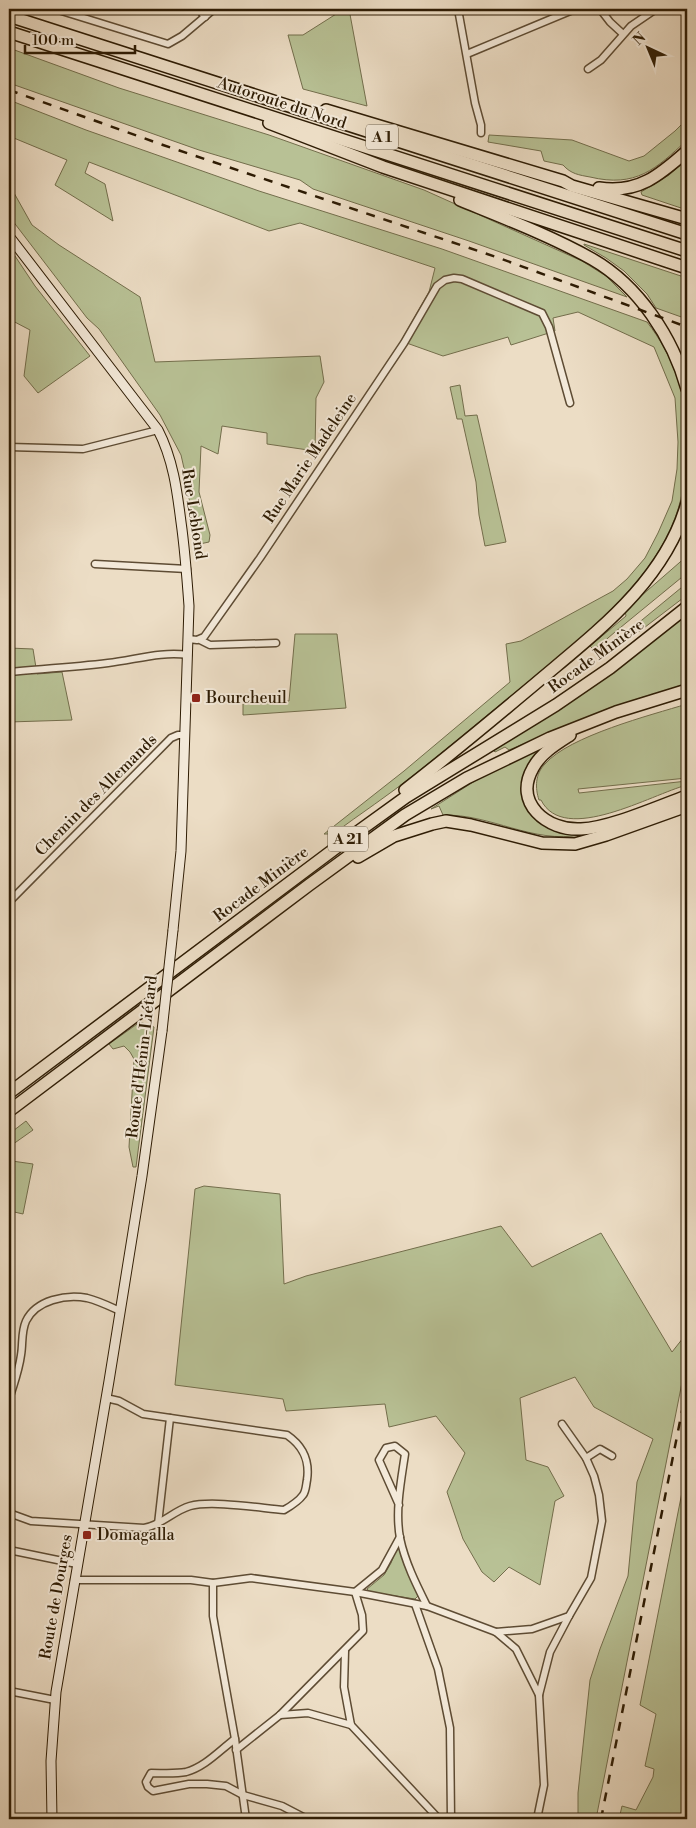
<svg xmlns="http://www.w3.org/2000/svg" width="696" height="1828" font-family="'Libre Bodoni',serif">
  <rect width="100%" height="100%" fill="#ecddc5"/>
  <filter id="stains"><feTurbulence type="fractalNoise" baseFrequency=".004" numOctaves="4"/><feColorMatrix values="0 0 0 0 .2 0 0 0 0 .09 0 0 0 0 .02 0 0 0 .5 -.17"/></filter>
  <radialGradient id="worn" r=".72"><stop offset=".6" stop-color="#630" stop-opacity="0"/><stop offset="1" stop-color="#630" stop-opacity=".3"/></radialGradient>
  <g fill="#b8c195" stroke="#736e4c">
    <path d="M344 9H349L367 106 303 89 288 35H303Z"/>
    <path d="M9 48 119 88 269 135 424 190 582 261 606 276 627 297 469 241 313 189 300 180 199 150 9 83Z"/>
    <path d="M9 100 86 130 259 191 442 249 647 322C673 355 687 396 687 437 687 469 684 500 670 530 640 596 561 654 506 700 476 724 446 750 415 774 389 795 360 814 333 834H324L404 771 510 682 506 644 521 641 613 591 627 579 645 558 658 533 672 501 677 469 678 442 675 398 654 347 578 312 553 318 555 331 511 345 508 337 443 356 401 341 429 292 435 268 300 223 269 231 89 162 85 173 105 184 113 221 55 185 67 160 9 136Z"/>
    <path d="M687 119V140C656 169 636 188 590 177 579 175 571 174 563 165L544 161 541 151 488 142 489 135 572 140 629 161 644 156 675 131Z"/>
    <path d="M687 159V210L642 195 641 192 669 175Z"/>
    <path d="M9 184 32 225 59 245 140 297 155 362 320 356 324 382 316 398 315 451 267 444V433L222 426 218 454 201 446 199 492 210 535 209 542 195 545 186 477 181 455 160 415 99 329 87 318 9 216Z"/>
    <path d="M584 244 687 278V319L656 308 647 294 624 271 606 258 584 245Z"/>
    <path d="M9 247 35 286 90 356 38 393 24 376 30 330 9 319Z"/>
    <path d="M460 385 465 416 477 415 506 542 485 546 479 515 476 482 462 419H457L450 387Z"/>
    <path d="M687 556V573L615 632 594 650 590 646 626 616 625 610Z"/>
    <path d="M687 583V595L636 634 631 629Z"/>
    <path d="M687 613V684L603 711 509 750 505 747 495 752 493 750Z"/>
    <path d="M295 634H337L346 708 243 715V704L289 701Z"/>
    <path d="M9 648 33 649 37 674 62 672 72 720 9 722Z"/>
    <path d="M687 704V778L578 789 579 793 687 781V785C652 794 564 846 541 800H539C535 788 535 774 545 764 569 736 651 715 687 704Z"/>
    <path d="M537 750 538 754 532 762 531 810 581 833V835C533 844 491 814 443 815L439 806 431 809 481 777Z"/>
    <path d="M140 1022 154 1027 136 1167H133L129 1147 134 1059 130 1052 124 1046 113 1049 109 1044Z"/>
    <path d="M26 1121 33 1130 9 1147V1134Z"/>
    <path d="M9 1157 12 1161 33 1164 23 1214 10 1211 9 1214Z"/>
    <path d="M204 1186 280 1194 284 1284 306 1276 501 1226 532 1267 601 1233 672 1352 687 1333V1357L596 1819H578V1793L590 1680 600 1649 628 1576 637 1482 653 1439 594 1407 575 1377 520 1398 526 1460 548 1467 564 1496 555 1501 540 1585 509 1567 494 1582 482 1572 463 1539 447 1492 465 1453 436 1416 389 1427 385 1404 286 1411 283 1399 175 1385 195 1189Z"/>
    <path d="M687 1467V1819H619L622 1806 636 1810 653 1777 654 1769 645 1766 656 1714 640 1705Z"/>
    <path d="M399 1549 401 1551 411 1580 419 1595 415 1599 370 1592 367 1589 384 1575 391 1563 396 1550Z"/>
  </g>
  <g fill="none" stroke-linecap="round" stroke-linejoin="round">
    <g stroke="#5e4c34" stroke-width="9">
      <g id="minor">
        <path d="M55 9 168 44 182 36 214 9"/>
        <path d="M199 9 205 17"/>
        <path d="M458 9 475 103 481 125V133"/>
        <path d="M600 9 610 22 623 34"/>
        <path d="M467 54 575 9"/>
        <path d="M588 69 601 60 631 26 656 9"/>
        <path d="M9 447 83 449 158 430"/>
        <path d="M95 564 187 569"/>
        <path d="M188 639 197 640 204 637 260 558 404 343 437 286 445 280 454 278 462 279 542 313 549 327 570 403"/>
        <path d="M200 640 210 645 276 643"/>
        <path d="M9 672C42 669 75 667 108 663 135 660 161 651 188 655"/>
        <path d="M9 902 171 738 178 735H185"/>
        <path d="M9 1400C13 1386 19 1371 21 1355 23 1344 21 1332 26 1321 36 1300 66 1294 87 1298 99 1301 109 1306 120 1311"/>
        <path d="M586 1458 600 1449 612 1456"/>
        <path d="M399 1505 379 1460 386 1448 395 1446 405 1454C401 1481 395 1511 400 1538 405 1562 416 1584 427 1606"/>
        <path d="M9 1513 31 1521 144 1528C162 1525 173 1511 190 1506 212 1500 260 1508 284 1510 291 1506 298 1502 303 1495 306 1491 306 1485 307 1480 310 1460 303 1446 287 1435L143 1414 119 1401 106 1398"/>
        <path d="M158 1524 170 1418"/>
        <path d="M9 1550 77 1564"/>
        <path d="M74 1580H191L213 1583 251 1578 355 1592 427 1606 496 1632 516 1649 539 1695"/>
        <path d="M213 1583V1616L235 1739 246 1819"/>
        <path d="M415 1604 438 1669 450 1728 451 1819"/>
        <path d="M496 1632 532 1629 569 1616 591 1578 602 1521 599 1495 594 1476 586 1458 562 1424"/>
        <path d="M345 1651 344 1687 351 1725 439 1819"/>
        <path d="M9 1691 55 1700"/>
        <path d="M280 1715 308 1713 351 1725"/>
        <path d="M235 1739C220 1750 205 1767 186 1772 175 1774 163 1773 151 1773L146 1782 148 1787 153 1791 189 1784H207L226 1786 243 1795 282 1806 307 1819"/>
        <path d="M236 1750 280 1715 363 1631 362 1615 355 1592 382 1570 400 1537"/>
        <path d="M537 1819 544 1785 539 1695 550 1652 569 1616"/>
      </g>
    </g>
    <g stroke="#2e1c04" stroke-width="11">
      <g id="secondary">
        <path d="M9 236 158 430C173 459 177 490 181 522 185 550 187 578 189 606L181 851 173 930"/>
        <path d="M52 1819 51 1761 56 1692 109 1381 142 1176 162 1031"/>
      </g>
    </g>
    <g stroke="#2e1c04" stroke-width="14">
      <g id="motorway">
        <path d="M9 16 687 234"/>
        <path d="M9 32 687 251"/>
        <path d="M326 110 563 181 572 186 687 219"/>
        <path d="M269 123 383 167 687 268"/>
        <path d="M599 188C638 194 660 175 687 151"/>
        <path d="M460 200C504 218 551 236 592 259 639 286 673 338 687 389"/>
        <path d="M570 735C556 744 541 753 533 768 513 803 547 831 581 829 610 828 659 806 687 796"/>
        <path d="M405 790C449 756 492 720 535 684 595 633 665 582 687 503"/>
        <path d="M358 857 394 836 432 824 446 821 471 825 542 843 575 844 606 835 687 806"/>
        <path d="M9 1093 345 841 406 797 556 705 610 668 687 607"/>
        <path d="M9 1111 309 885 405 815 467 778 550 738 616 712 687 690"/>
      </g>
    </g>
    <use href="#minor" stroke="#f3e9d9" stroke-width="6"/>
    <use href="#secondary" stroke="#f3e9d9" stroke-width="9"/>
    <use href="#motorway" stroke="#ecddc5" stroke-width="11"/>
    <g stroke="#2e1c04" stroke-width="2.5" stroke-dasharray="9 9" stroke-linecap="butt">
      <path d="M9 90 163 145 499 258 687 327"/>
      <path d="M601 1819 687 1386"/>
    </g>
    <g stroke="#2e1c04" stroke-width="11" stroke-linecap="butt">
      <path id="secondary-bridge" d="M162 1031 173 930"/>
    </g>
    <use href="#secondary-bridge" stroke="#f3e9d9" stroke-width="9"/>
  </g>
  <g fill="#8f2418" stroke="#f3e9d9" stroke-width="2">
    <rect x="191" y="693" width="10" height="10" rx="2.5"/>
    <rect x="82" y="1530" width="10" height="10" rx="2.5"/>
  </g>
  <g text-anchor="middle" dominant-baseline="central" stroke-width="4" stroke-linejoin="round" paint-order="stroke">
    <g fill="#f3e9d9" stroke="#695a44" stroke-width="1">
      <rect x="366" y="124.5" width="32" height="25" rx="4"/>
      <rect x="328" y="826.5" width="40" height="25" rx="4"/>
    </g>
    <g font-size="15" font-weight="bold" fill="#2e1c04">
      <text x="382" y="137">A 1</text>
      <text x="348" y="839">A 21</text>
    </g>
    <g font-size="16" fill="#2e1c04" stroke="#f3e9d9">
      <text transform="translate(282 103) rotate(18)">Autoroute du Nord</text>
      <text transform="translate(310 458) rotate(-56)">Rue Marie Madeleine</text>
      <text transform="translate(194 514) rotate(81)">Rue Leblond</text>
      <text transform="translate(596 656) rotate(-36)">Rocade Minière</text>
      <text transform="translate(96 795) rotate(-45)">Chemin des Allemands</text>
      <text transform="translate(261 884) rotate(-37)">Rocade Minière</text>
      <text transform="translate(142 1057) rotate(-83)">Route d'Hénin-Liétard</text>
      <text transform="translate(56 1597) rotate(-80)">Route de Dourges</text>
    </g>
    <g font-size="16" fill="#2e1c04" stroke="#f3e9d9" text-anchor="start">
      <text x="206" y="698">Bourcheuil</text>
      <text x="97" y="1535">Domagalla</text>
    </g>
  </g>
  <rect width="696" height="1828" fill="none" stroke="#ecddc5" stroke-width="30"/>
  <rect x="10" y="10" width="676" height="1808" fill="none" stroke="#2e1c04" stroke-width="2.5"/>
  <rect x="15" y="15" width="666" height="1798" fill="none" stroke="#2e1c04"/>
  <g transform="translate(648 48) rotate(316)" stroke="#f3e9d9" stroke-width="4" paint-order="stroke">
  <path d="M0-4L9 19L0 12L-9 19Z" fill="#2e1c04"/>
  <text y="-8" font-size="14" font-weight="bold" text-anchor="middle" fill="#2e1c04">N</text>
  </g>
  <path d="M25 45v8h110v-8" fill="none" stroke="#2e1c04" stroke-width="2.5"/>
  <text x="32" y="45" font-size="15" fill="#2e1c04" stroke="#f3e9d9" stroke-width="4" paint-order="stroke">100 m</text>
  <rect width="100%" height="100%" filter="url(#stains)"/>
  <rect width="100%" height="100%" fill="url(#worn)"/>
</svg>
